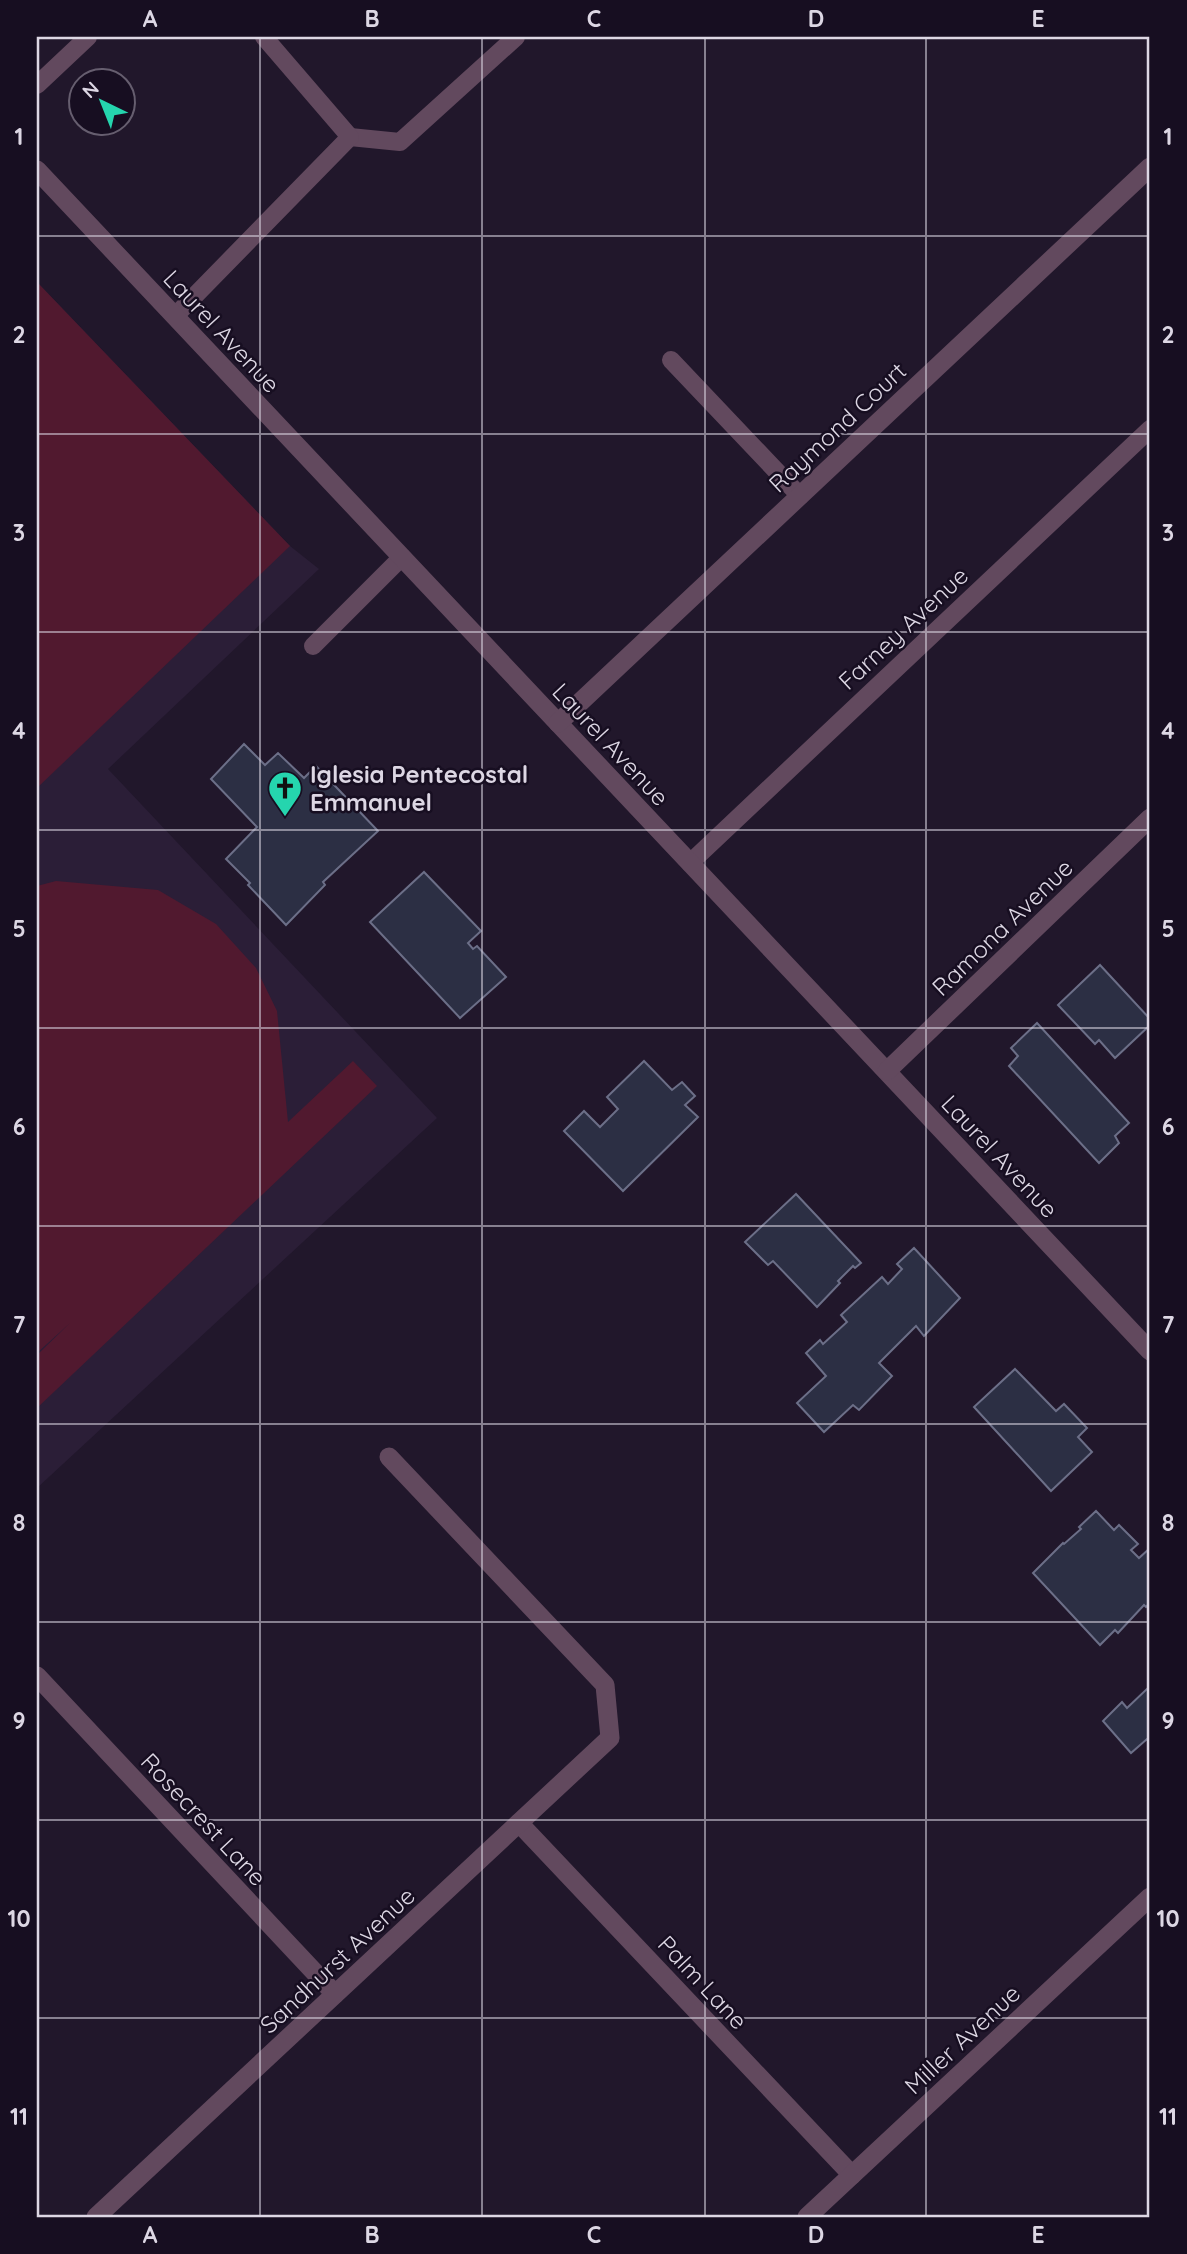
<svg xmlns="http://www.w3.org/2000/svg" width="1187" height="2254" font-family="Quicksand,sans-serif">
  <rect width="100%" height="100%" fill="#21172b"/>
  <path fill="#2b1e37" d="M37 282 290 546 319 569 108 769 437 1118 37 1488Z"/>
  <g fill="#51192f">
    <path d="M37 282 290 546 37 788Z"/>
    <path d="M56 881 158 890 216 924 256 968 277 1011 288 1122 353 1061 377 1086 37 1408V1355L70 1323 37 1353V886Z"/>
  </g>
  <g fill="#2c2f44" stroke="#6c6f88" stroke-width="2">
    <path d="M244 744 265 765 278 753 304 778 316 766 378 831 323 882 325 885 286 925 248 885 250 883 226 859 257 827 211 779Z"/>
    <path d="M424 872 481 931 468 943 473 949 477 946 506 977 460 1018 370 922Z"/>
    <path d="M1100 965 1150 1019V1025L1115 1058 1099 1040 1095 1044 1058 1005Z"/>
    <path d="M1037 1023 1129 1123 1115 1136 1119 1143 1099 1163 1009 1066 1018 1056 1011 1048Z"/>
    <path d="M644 1061 672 1090 682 1082 695 1096 685 1105 698 1117 623 1191 564 1131 584 1111 600 1127 618 1109 607 1097Z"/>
    <path d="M796 1194 861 1263 855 1268 853 1266 838 1281 840 1283 817 1307 773 1261 768 1265 745 1242Z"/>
    <path d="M914 1248 960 1298 924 1336 916 1326 879 1363 892 1376 859 1410 853 1405 824 1432 797 1403 826 1376 806 1353 820 1340 823 1344 847 1322 841 1315 882 1277 888 1284 902 1269 897 1264Z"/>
    <path d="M1015 1369 1056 1411 1064 1404 1087 1428 1078 1437 1092 1452 1051 1491 974 1407Z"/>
    <path d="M1096 1511 1114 1530 1119 1525 1138 1544 1131 1550 1139 1558 1150 1548V1602L1146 1607 1144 1605 1118 1633 1115 1630 1100 1645 1033 1573 1063 1543 1064 1544 1081 1529 1079 1527Z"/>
    <path d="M1150 1686V1744L1147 1739 1131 1753 1103 1721 1122 1702 1127 1708Z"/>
  </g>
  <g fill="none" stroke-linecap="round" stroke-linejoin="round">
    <g stroke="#62495e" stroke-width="18">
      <path d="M37 85 88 37"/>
      <path d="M350 137 400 142 516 37"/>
      <path d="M175 316 350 137 264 37"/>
      <path d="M671 360 800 496"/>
      <path d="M313 646 402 557"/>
      <path d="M690 863 1150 429"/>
    </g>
    <g stroke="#62495e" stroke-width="19">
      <path d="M37 170 1150 1351"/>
      <path d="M558 723 1150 167"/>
      <path d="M887 1071 1150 818"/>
      <path d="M37 1676 335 1994"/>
      <path d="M519 1823 852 2175"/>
      <path d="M96 2217 610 1738 605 1685 389 1457"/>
    </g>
    <path stroke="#62495e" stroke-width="19" d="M807 2217 1150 1897"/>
  </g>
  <path fill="none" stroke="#ddd7e4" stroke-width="2" stroke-opacity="0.55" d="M260 37V2217M482 37V2217M705 37V2217M926 37V2217M37 236H1150M37 434H1150M37 632H1150M37 830H1150M37 1028H1150M37 1226H1150M37 1424H1150M37 1622H1150M37 1820H1150M37 2018H1150"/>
  <defs>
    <g id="church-pin" transform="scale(1.75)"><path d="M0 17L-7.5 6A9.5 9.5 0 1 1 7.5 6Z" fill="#25d5ae" stroke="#170e21"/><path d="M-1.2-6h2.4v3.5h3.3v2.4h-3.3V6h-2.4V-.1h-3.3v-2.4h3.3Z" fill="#111"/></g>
  </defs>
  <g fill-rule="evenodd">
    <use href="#church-pin" x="285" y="788"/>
  </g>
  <g text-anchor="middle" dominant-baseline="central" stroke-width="5" stroke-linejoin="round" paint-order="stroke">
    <g font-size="24" fill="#ddd7e4" stroke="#170e21">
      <text transform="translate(222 331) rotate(47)">Laurel Avenue</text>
      <text transform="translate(837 427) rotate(-43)">Raymond Court</text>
      <text transform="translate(903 628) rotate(-43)">Farney Avenue</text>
      <text transform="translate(611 744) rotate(47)">Laurel Avenue</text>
      <text transform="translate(1002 927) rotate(-44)">Ramona Avenue</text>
      <text transform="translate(1000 1156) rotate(47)">Laurel Avenue</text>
      <text transform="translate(204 1819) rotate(47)">Rosecrest Lane</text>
      <text transform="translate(337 1960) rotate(-43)">Sandhurst Avenue</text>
      <text transform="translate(703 1982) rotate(47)">Palm Lane</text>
      <text transform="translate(962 2039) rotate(-43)">Miller Avenue</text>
    </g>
    <g font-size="24" font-weight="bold" fill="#ddd7e4" stroke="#170e21" text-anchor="start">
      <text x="310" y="774">Iglesia Pentecostal<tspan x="310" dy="28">Emmanuel</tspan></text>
    </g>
  </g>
  <rect width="1187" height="2254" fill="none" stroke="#170e21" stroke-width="77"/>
  <g transform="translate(102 102) rotate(317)"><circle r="33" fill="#170e21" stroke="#665e6f" stroke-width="2"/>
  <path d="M0-5L12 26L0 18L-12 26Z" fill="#25d5ae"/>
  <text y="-10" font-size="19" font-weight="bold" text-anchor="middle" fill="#ddd7e4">N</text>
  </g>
  <rect x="38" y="38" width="1110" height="2178" fill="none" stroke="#ddd7e4" stroke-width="2.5"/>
  <g font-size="23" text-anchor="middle" font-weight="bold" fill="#ddd7e4">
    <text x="150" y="27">A</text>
    <text x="372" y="27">B</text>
    <text x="594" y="27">C</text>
    <text x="816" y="27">D</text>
    <text x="1038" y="27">E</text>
    <text x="19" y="145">1</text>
    <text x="1168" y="145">1</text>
    <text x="19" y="343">2</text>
    <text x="1168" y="343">2</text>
    <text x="19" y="541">3</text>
    <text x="1168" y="541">3</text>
    <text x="19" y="739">4</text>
    <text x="1168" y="739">4</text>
    <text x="19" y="937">5</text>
    <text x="1168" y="937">5</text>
    <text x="19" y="1135">6</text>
    <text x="1168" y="1135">6</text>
    <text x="19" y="1333">7</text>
    <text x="1168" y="1333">7</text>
    <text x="19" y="1531">8</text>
    <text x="1168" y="1531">8</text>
    <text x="19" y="1729">9</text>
    <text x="1168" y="1729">9</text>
    <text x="19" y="1927">10</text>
    <text x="1168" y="1927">10</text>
    <text x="19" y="2125">11</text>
    <text x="1168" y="2125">11</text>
    <text x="150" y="2243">A</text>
    <text x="372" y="2243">B</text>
    <text x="594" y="2243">C</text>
    <text x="816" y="2243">D</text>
    <text x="1038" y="2243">E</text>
  </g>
</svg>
